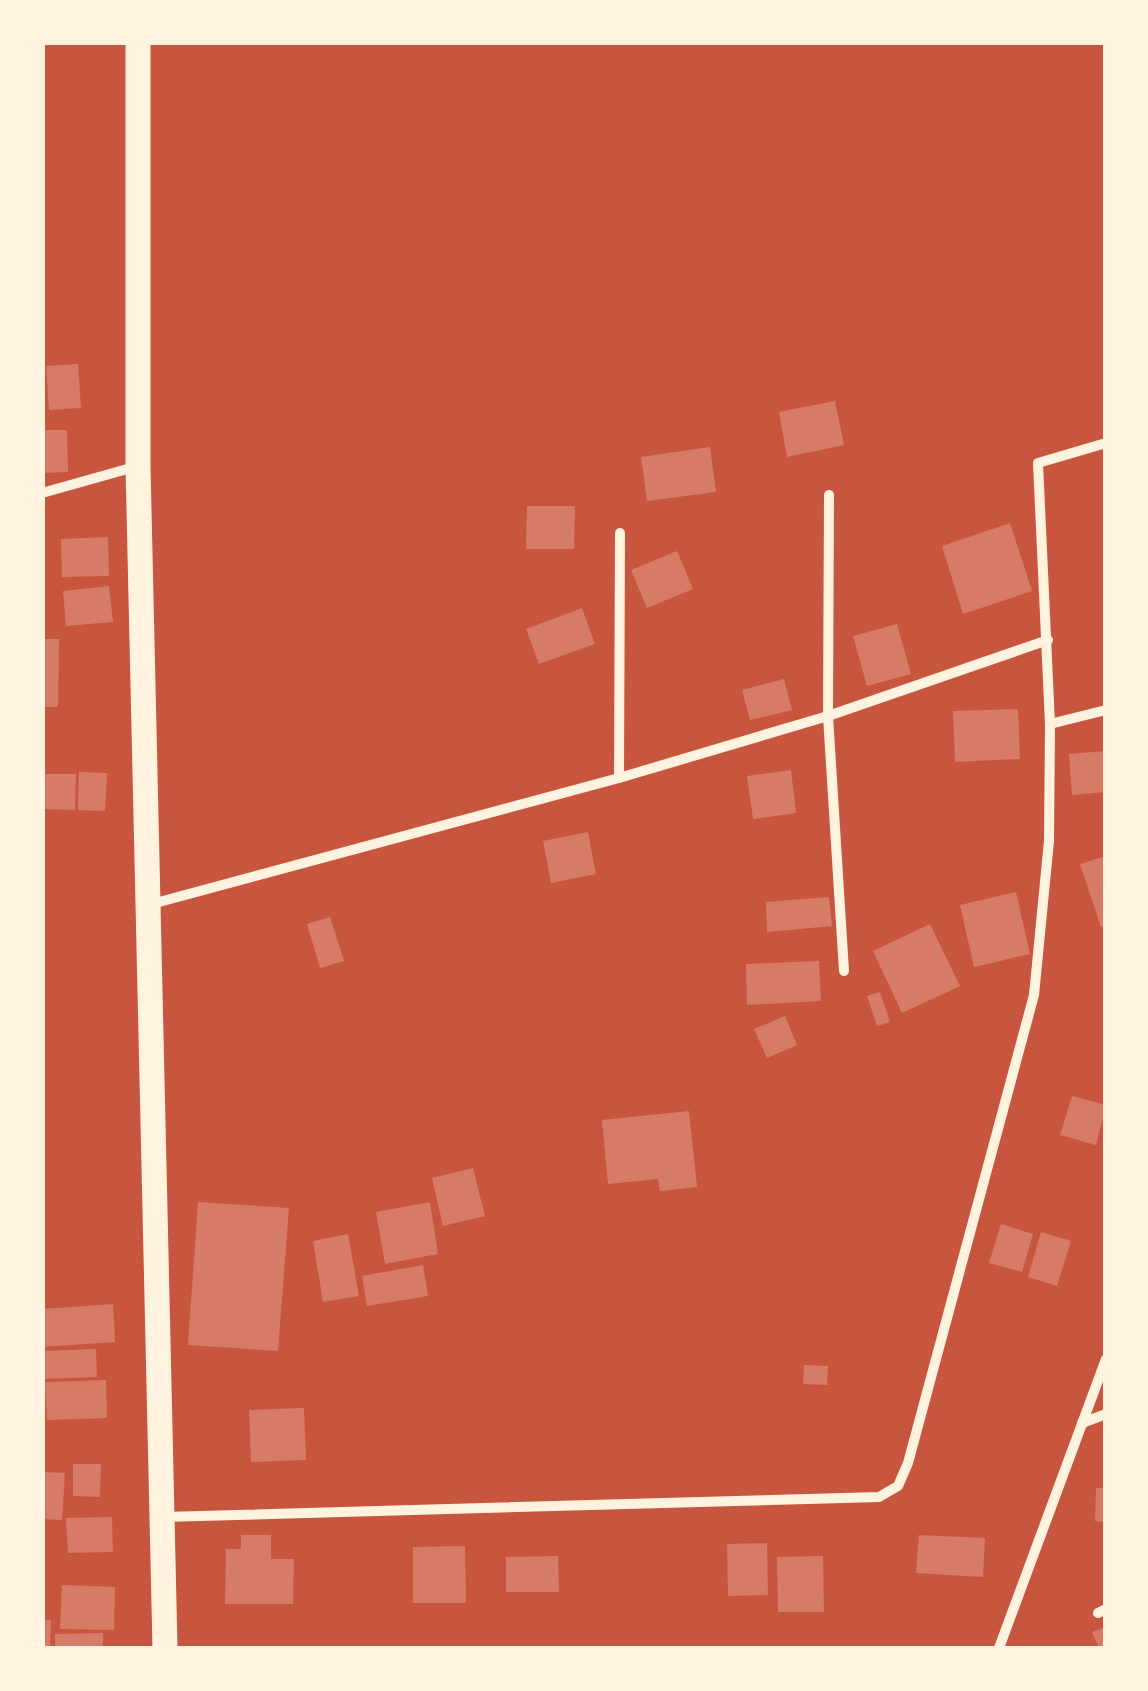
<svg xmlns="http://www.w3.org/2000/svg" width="1148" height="1691" font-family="'Exo 2',sans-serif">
  <rect width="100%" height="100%" fill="#c8553d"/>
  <g fill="#d67c66">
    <path d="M78 364 81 408 49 410 46 366Z"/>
    <path d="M835 401 844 445 787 457 779 412Z"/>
    <path d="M42 430H67L68 472 42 473Z"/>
    <path d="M710 447 716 492 647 501 641 457Z"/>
    <path d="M527 506H575L574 549H526Z"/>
    <path d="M1010 523 1032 591 963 614 942 546Z"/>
    <path d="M108 537 109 576 62 577 61 539Z"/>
    <path d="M677 551 693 589 647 608 631 570Z"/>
    <path d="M109 586 113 622 66 626 63 591Z"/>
    <path d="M582 608 595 644 539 664 526 629Z"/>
    <path d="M897 624 911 674 867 686 853 636Z"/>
    <path d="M42 639H59L58 707H42Z"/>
    <path d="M784 679 792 710 750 720 742 690Z"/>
    <path d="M1018 709 1020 759 955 762 953 711Z"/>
    <path d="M1106 751V792L1072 795 1069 754Z"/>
    <path d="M791 770 796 813 753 819 747 776Z"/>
    <path d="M79 772 107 773 105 811 78 810Z"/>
    <path d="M44 774H76L75 810 43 809Z"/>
    <path d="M588 832 596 874 551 883 543 841Z"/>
    <path d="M1106 856V925L1101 927 1080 864Z"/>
    <path d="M1016 892 1030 954 974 967 960 905Z"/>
    <path d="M829 897 832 926 767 932 766 902Z"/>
    <path d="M330 917 344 961 320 968 307 924Z"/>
    <path d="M930 924 960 986 902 1013 873 951Z"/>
    <path d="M819 961 821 1001 747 1005 746 964Z"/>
    <path d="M880 992 890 1022 877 1026 867 996Z"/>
    <path d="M785 1016 797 1045 767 1058 754 1029Z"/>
    <path d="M1072 1096 1106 1105 1096 1145 1060 1135Z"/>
    <path d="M689 1111 697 1187 660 1191 658 1179 608 1184 602 1120Z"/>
    <path d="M473 1168 485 1216 443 1226 432 1178Z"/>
    <path d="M198 1202 289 1208 278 1351 188 1345Z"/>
    <path d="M430 1202 438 1254 385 1264 376 1212Z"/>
    <path d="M1001 1224 1033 1234 1022 1272 989 1263Z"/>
    <path d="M1041 1232 1071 1241 1057 1286 1028 1277Z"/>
    <path d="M348 1234 359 1296 323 1302 313 1241Z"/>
    <path d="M423 1265 428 1296 367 1306 362 1276Z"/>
    <path d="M113 1304 115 1342 42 1347V1309Z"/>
    <path d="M96 1349 97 1377 42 1379V1351Z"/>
    <path d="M804 1365 828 1366 827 1385 803 1384Z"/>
    <path d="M106 1380 107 1418 47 1420 45 1382Z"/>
    <path d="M304 1408 306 1460 251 1462 249 1410Z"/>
    <path d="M73 1464H101L100 1497 73 1496Z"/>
    <path d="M42 1472 65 1473 62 1520 42 1519Z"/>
    <path d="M1096 1488H1106V1522L1095 1521Z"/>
    <path d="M112 1517 113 1552 68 1553 66 1518Z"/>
    <path d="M241 1535H271V1559H294L293 1604H225L226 1549H241Z"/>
    <path d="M919 1535 985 1538 983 1577 916 1573Z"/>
    <path d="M767 1543 768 1595 728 1596 727 1544Z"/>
    <path d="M465 1546 466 1603H413V1547Z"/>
    <path d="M558 1556 559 1592H506V1557Z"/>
    <path d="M823 1556 824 1612H778L777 1557Z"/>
    <path d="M62 1585 115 1587 114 1630 60 1629Z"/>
    <path d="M42 1620H51L50 1648H42Z"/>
    <path d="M1106 1627V1648H1099L1092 1632Z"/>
    <path d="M103 1633V1648H55V1634Z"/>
  </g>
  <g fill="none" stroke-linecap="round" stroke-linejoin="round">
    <g stroke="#fff3e0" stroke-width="10">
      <path d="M42 493 138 466"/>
      <path d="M829 495 828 716 844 971"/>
      <path d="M1050 724 1106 710"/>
      <path d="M619 778 620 533"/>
      <path d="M148 905 619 778 828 716 1048 640"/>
      <path d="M1082 1423 1106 1414"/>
      <path d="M163 1517 879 1497 898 1486 908 1463 1034 995 1049 841 1050 724 1038 463 1106 443"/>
      <path d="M1098 1613 1106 1609"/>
      <path d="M999 1648 1106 1359"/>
    </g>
    <path stroke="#fff3e0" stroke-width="25" d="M138 42V466L165 1648"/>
  </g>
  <rect width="1148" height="1691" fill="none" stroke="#fff3e0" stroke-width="90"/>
</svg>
